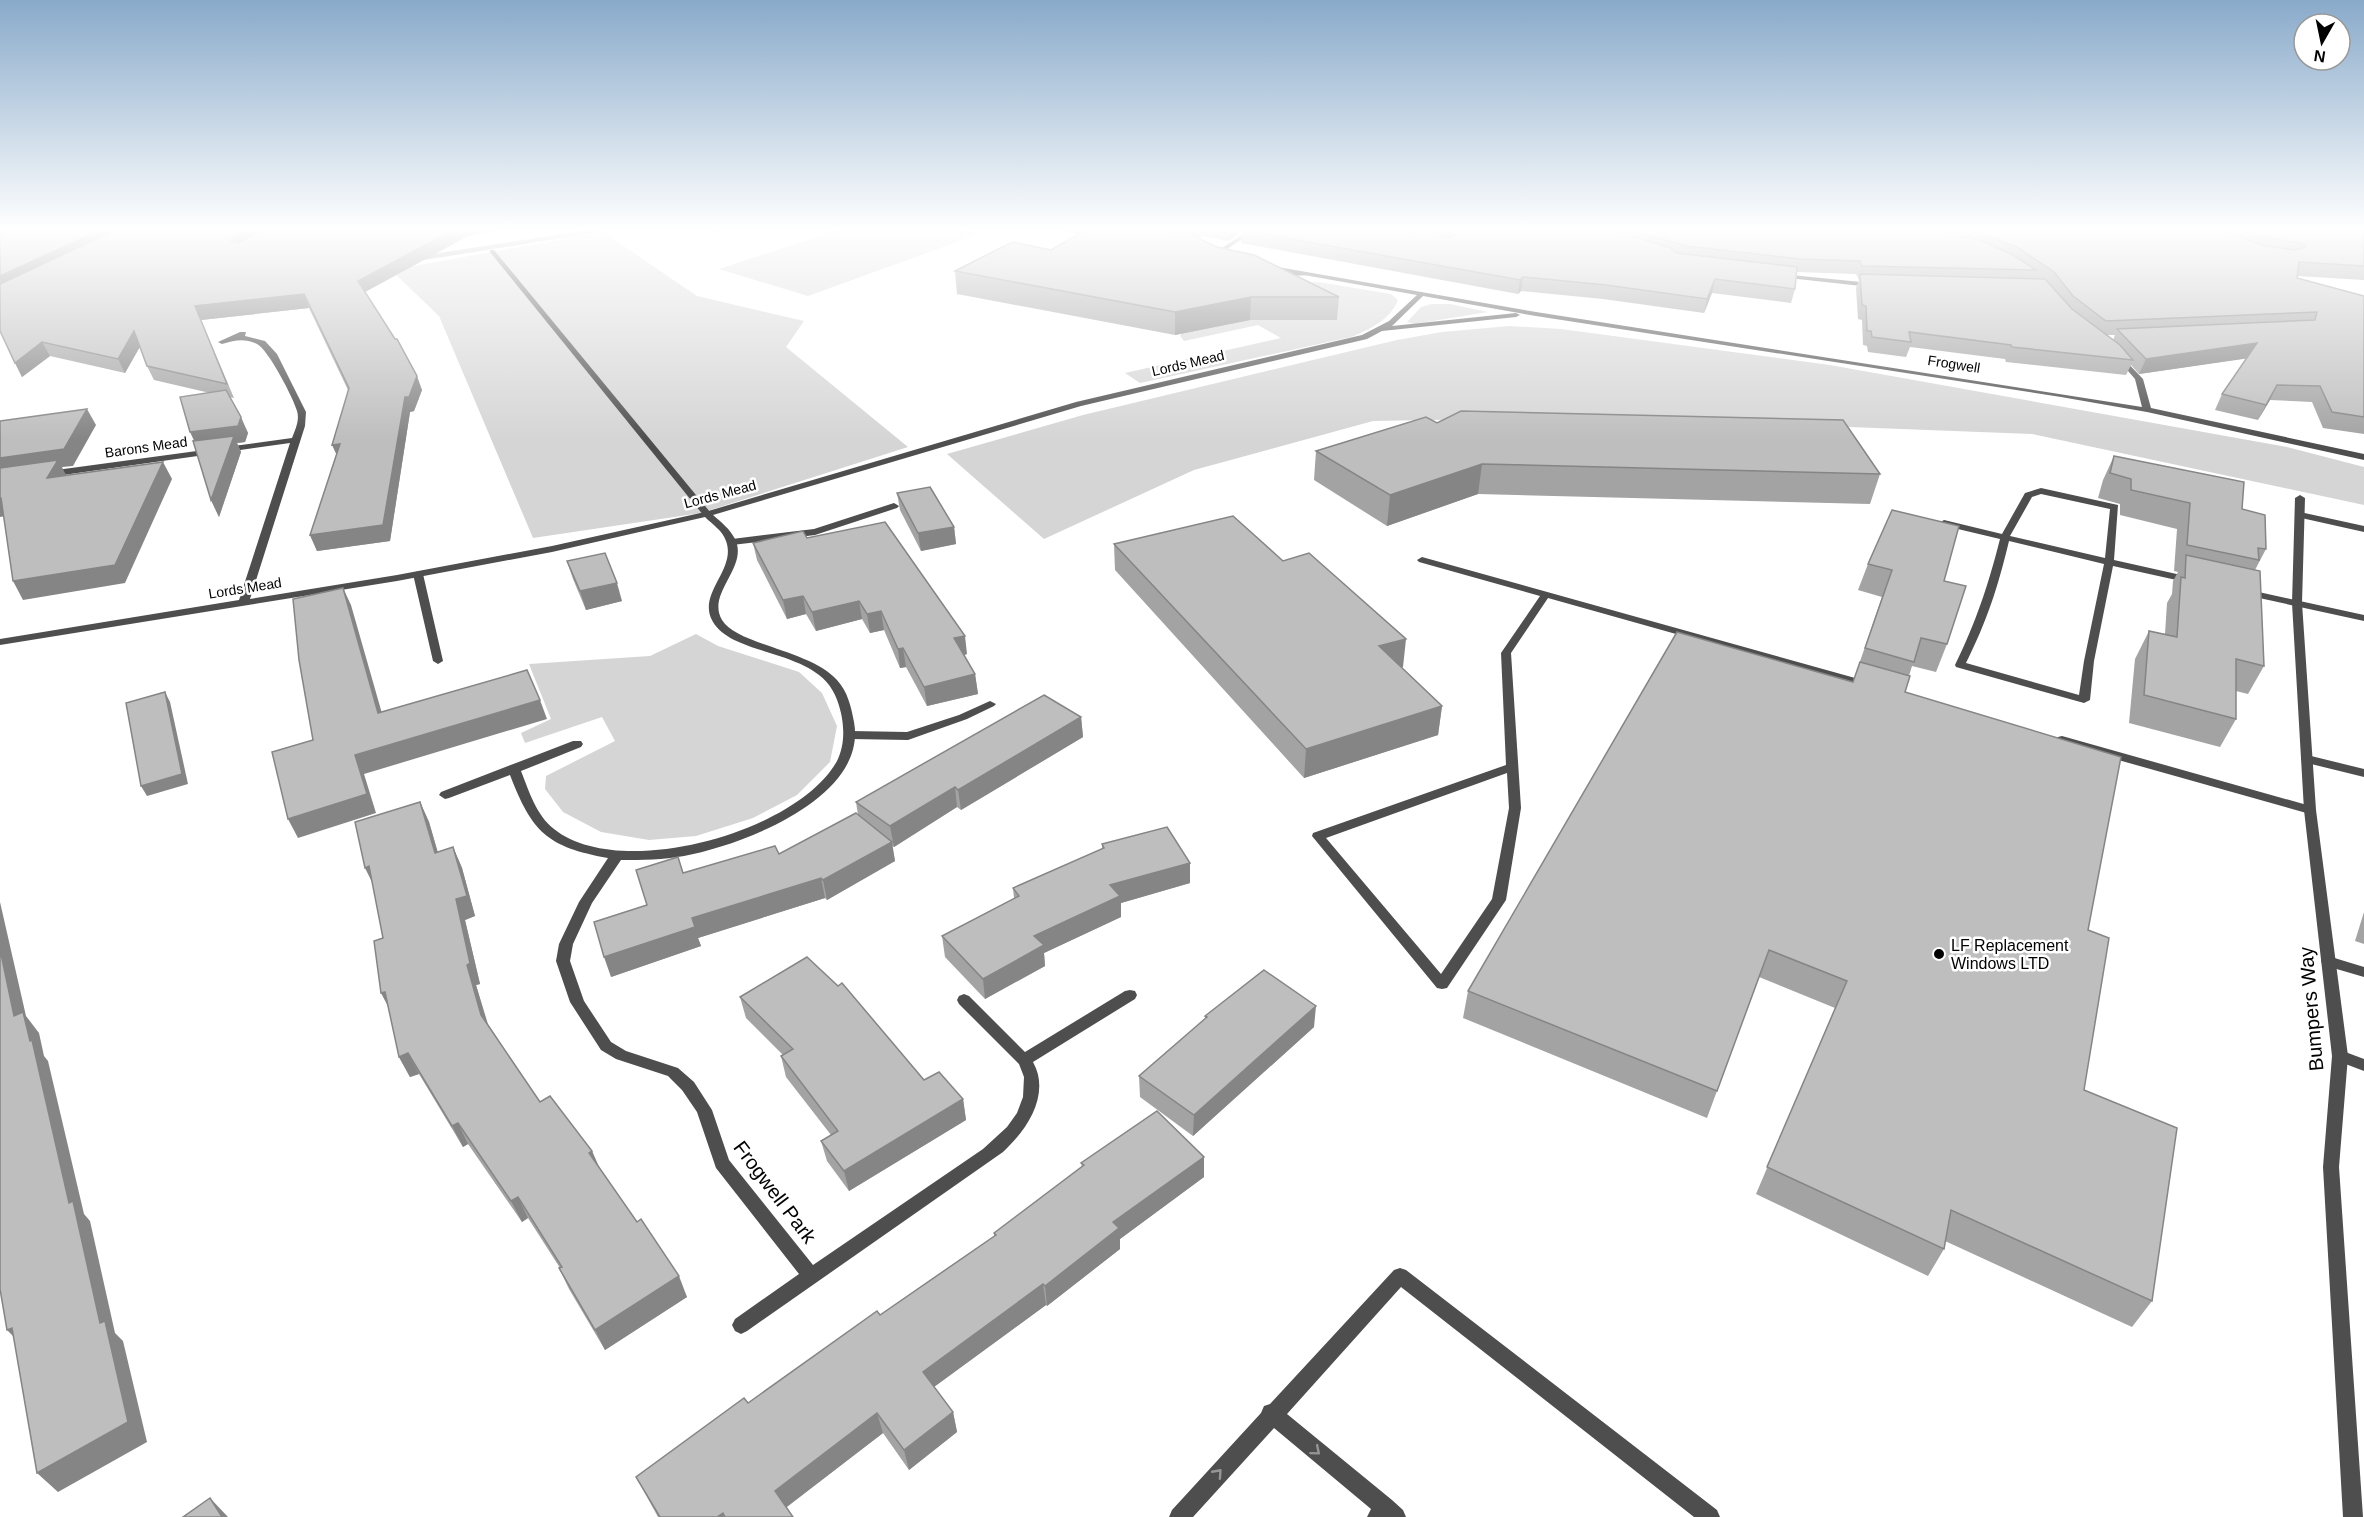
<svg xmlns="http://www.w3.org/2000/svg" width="2364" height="1517" font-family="Arial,sans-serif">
  <rect width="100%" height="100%" fill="#fff"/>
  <g fill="#d5d5d5">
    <path d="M845 228H955L979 234 808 296 719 269Z"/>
    <path d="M603 232 697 296 804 321 786 347 908 447 701 513 533 538 439 316 391 270Z"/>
    <path d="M1319 282 1391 294 1398 300C1391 319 1369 330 1351 337L1140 383 1125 373 1281 338 1258 325 1184 341 1180 336 1192 316 1267 283Z"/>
    <path d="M1431 304H1450L1488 312 1414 324 1407 322 1421 307Z"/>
    <path d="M1509 326 1561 329 1830 365 2287 447 2364 467V505L2032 434 1588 417 1373 421 1194 470 1044 539 947 454 1083 415 1397 340 1442 332Z"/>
    <path d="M696 634 718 646 799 672 822 693 837 726 830 762 797 795 753 818 696 836 649 840 601 832 563 812 545 789 546 776 615 741 602 717 525 743 521 733 551 719 529 664 650 656Z"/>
  </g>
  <path fill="#9c9c9c" d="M600 228H613L588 234 348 272 342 268Z"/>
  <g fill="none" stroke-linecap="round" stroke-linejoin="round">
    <g fill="#4e4e4e" fill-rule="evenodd">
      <path d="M490 250H494L710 512V516H704L490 252Z"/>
      <path d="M1306 272 1309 274 1308 275 1278 277 1275 275 1278 273Z"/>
      <path d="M2041 488 2118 505 2114 560 2190 577 2195 580 2190 583 2113 566 2094 661 2090 700 2084 703 1956 667 1955 665C1976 622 1988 586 2000 539L1941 525 1939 523 1944 520 2002 534 2025 493ZM2041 494 2110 509 2105 558 2010 536 2032 497ZM2009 541 2104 564 2084 661 2079 695 1966 663C1987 621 1998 587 2009 541Z"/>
      <path d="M894 503 899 506 897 508 815 535 732 545 727 542 732 539 814 529Z"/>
      <path d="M2300 512 2364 526V532L2297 517 2295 515Z"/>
      <path d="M1422 557 1873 683 1875 685 1869 688 1865 687 1548 598 1511 653 1521 808 1506 900 1447 988 1442 989 1437 988 1312 836 1313 833 1506 765 1501 653 1540 596 1419 562 1417 560ZM1507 773 1509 808 1492 899 1441 974 1326 838Z"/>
      <path d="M418 571 423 574 443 661 438 664 433 661 413 574Z"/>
      <path d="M2245 589 2364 615V621L2241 594V590Z"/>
      <path d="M990 701 996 704 994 706 967 719 908 740 851 739 845 735 851 731 907 732 959 715Z"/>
      <path d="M2062 736 2314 807 2316 810 2310 814 2058 743 2056 740 2058 737Z"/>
      <path d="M2307 755 2364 769V777L2303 762 2301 759Z"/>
      <path d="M2328 956 2364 967V977L2323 965 2321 961 2323 957Z"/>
      <path d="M2340 1050 2364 1059V1071L2335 1060 2332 1056 2335 1052Z"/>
      <path d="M1400 1268 1406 1270 1717 1510 1720 1517H1694L1401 1287 1287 1414 1392 1500 1403 1510 1406 1517H1367L1371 1509 1274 1428 1193 1517H1169L1172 1510 1261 1413 1264 1406 1270 1404 1394 1270Z"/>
    </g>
    <g fill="#4e4e4e" fill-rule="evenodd">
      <path d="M1050 228H1060L1098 236 1095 238Z"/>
      <path d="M1252 228H1258L1214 258H1210V256Z"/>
      <path d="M1272 266 1536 312 2142 407 2135 379 2116 357 2120 355 2143 379 2151 408 2364 454V460L2147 412 2061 397 1536 316 1423 296 1392 326 1516 313 1520 315 1516 317 1382 331 1367 339 1081 406 713 515C721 522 730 529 735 539 749 567 706 593 722 620 737 645 810 650 837 680 848 692 851 707 854 722 868 798 742 845 684 856 663 860 642 860 621 860L592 903 573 944 570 961 584 1001 611 1042 626 1051 678 1068 694 1082 712 1110 729 1160 813 1265 983 1149 1007 1127 1017 1113 1023 1097 1024 1077 1019 1064 959 1004 957 1000 959 996 964 994 969 996 1025 1052 1125 991 1130 990 1135 991 1137 995 1135 999 1033 1062C1051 1094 1027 1130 1003 1152L747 1331 741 1334 735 1331 732 1325 735 1319 799 1274 716 1168 697 1112 682 1090 668 1076 616 1059 601 1050 570 1002 556 961 559 944 579 902 608 858C547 847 532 832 510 775L449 798 445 799 439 795 441 792 573 741H581L583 744 581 747 521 771C529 791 536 815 554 829 620 882 798 832 837 761 847 741 844 715 835 695 815 649 734 657 713 622 696 594 737 570 726 541 723 531 712 524 705 517L552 552 397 581 0 645V639L239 600 290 443 49 477 45 474 49 471 292 438C295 430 300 420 297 411 294 399 268 349 257 344 244 338 236 340 222 344L218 342 240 332H246L245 336 265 341 277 354 306 412 305 426 250 599 397 575 552 546 705 512 1076 402 1362 335 1389 321 1417 295 1270 269 1269 268Z"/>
      <path d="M1781 274 1871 283 1874 285 1871 287 1779 277 1778 276Z"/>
      <path d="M2300 495 2305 498 2302 603 2316 810 2348 1056 2339 1167 2363 1517H2343L2323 1167 2332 1056 2304 810 2292 603 2295 498Z"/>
    </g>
  </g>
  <g fill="#a3a3a3" fill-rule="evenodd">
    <path d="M697 228H726L714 232Z"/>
    <path d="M1089 228H1423V231H1428L1424 228H2364V280L2297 276V278L2364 296V434L2323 428 2312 402 2270 400 2258 420 2215 410 2222 394 2247 358 2139 374 2131 365 2126 375 2006 362 2005 359 1910 347 1906 357 1868 352 1867 346 1863 345 1862 320 1858 319 1856 288 1859 280 1856 274 1797 272 1795 289 1791 303 1712 293 1704 313 1603 299 1521 291 1518 294 1241 243V232L1228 241 1197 235 1201 237V240L1217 247 1339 297 1337 320H1250L1175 335 957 294 955 271 1051 250ZM2107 335H2115L2113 340Z"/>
    <path d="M468 236 365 292 422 390 414 411 410 412 390 541 317 551 310 535 336 455 348 390 309 308 201 320 234 398 229 397 248 433 245 442 237 443 241 452 219 517 211 500 195 441 210 393 154 380 147 366 140 346 125 373 50 356 22 377 0 331Z"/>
    <path d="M1437 423 1880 474 1870 504 1478 494 1387 526 1314 480 1316 451Z"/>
    <path d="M2114 456 2242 509 2266 549 2255 570 2264 666 2248 694 2236 691V719L2220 747 2129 723 2135 659 2149 631 2165 634 2167 603 2172 594 2173 581 2178 572 2174 571 2177 529 2120 515V504L2098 498 2103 480Z"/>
    <path d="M897 493 954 527 956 544 921 551 900 510Z"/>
    <path d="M807 538 967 654 964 655 975 674 978 694 927 706 906 667 900 668 884 630 870 633 862 619 816 631 806 614 787 619 757 560 753 543Z"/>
    <path d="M1114 544 1403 667H1401L1442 706 1438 735 1304 778 1115 570Z"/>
    <path d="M567 561 622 601 586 610 573 579Z"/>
    <path d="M1868 564 1944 581 1947 644 1936 672 1912 666 1909 676 1905 692 2088 930 2084 1090 2152 1301 2132 1327 1945 1241 1944 1249 1928 1276 1756 1194 1835 1008 1759 977 1707 1118 1463 1018 1468 991 1853 682 1882 597 1858 590Z"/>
    <path d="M1081 717 1083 737 961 810 957 807 894 847 892 846 895 861 827 900 825 898 698 938 701 946 611 977 647 905 683 873 779 854 858 815 856 802Z"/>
    <path d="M420 802 429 822 438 853 453 847 462 868 475 916 465 920 480 984 476 985 488 1024 540 1102 592 1151 599 1167 687 1297 605 1350 569 1289 559 1268H560L528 1218 522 1222 468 1144 463 1147 419 1074 410 1077 399 1057 383 938Z"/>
    <path d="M1102 844 1190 883 1121 903V917L1044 953 1045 966 985 999 945 957 942 936 1014 898 1013 888 1102 849Z"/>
    <path d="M2364 912V944L2355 941Z"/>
    <path d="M740 997 924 1080 963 1099 966 1120 849 1191 827 1161 821 1141 831 1135 786 1077 781 1056 783 1055 746 1018Z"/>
    <path d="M1205 1016 1314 1027 1193 1136 1140 1097 1139 1076 1205 1019Z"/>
    <path d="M1204 1157V1177L1120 1239V1249L1047 1306 1046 1305 934 1387 953 1412 957 1432 909 1470 883 1433 786 1507 793 1517H658L636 1477 880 1315 994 1236V1233L1082 1167 1081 1163Z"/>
  </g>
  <g fill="#858585">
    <path d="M105 228H135L0 293V276Z"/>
    <path d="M249 228H272L236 253 231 241 232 238Z"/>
    <path d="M457 228H509L468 236 363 293 358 281Z"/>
    <path d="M713 228H726L714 232Z"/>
    <path d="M1229 228H1249L1241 230V232L1228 241Z"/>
    <path d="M1404 228H1423L1422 236 1407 238Z"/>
    <path d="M1523 277 1521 291 1518 294 1520 280Z"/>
    <path d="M1715 279 1712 293 1704 313 1707 299Z"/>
    <path d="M304 294 309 308 201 320 234 398 195 306Z"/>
    <path d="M1251 297 1250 320 1175 335V312Z"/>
    <path d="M134 331 141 345 125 373 118 359Z"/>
    <path d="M42 342 50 356 22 377 15 363Z"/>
    <path d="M2257 343 2250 358 2139 374 2146 359Z"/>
    <path d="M417 376 422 390 414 411 410 412 390 541 317 551 310 535Z"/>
    <path d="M2277 385 2270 400 2258 420 2266 405Z"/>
    <path d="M87 409 96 425 73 466 62 467 67 477 47 478 0 476V458Z"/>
    <path d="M241 417 248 433 245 442 237 443 241 452 219 517 211 500 198 449 190 432Z"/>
    <path d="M340 444 339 460 332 445Z"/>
    <path d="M163 462 172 479 125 583 23 600 13 581Z"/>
    <path d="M1482 464 1478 494 1387 526 1390 495Z"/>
    <path d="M0 498H1L11 515 0 517Z"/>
    <path d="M954 527 956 544 921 551 918 533Z"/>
    <path d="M617 583 622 601 586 610 580 591Z"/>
    <path d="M343 588 351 605 387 731 378 713Z"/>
    <path d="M803 596 806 614 787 619 783 600Z"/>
    <path d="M859 601 862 619 816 631 812 612Z"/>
    <path d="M881 611 884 630 870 633 867 614Z"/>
    <path d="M965 636 967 654 956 657 954 638Z"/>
    <path d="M1406 639 1403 667 1376 674 1379 646Z"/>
    <path d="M903 648 906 667 900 668 898 649Z"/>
    <path d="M975 674 978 694 927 706 924 687Z"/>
    <path d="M165 692 170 702 188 784 147 796 141 786Z"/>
    <path d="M540 700 547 719 364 774 376 813 298 838 288 819 355 755Z"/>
    <path d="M1442 706 1438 735 1304 778 1306 749Z"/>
    <path d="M1081 717 1083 737 961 810 958 790Z"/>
    <path d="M955 787 957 807 894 847 890 826Z"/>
    <path d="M420 802 429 822 444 874 435 853Z"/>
    <path d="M892 842 895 861 827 900 823 880Z"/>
    <path d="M453 847 462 868 475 916 465 920 480 984 476 985 491 1036 481 1015 467 965 456 899Z"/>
    <path d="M1190 863V883L1121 903V917L1044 953 1045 966 985 999 983 979 1034 936 1110 885Z"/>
    <path d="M369 866 375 888 365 868Z"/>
    <path d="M821 878 825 898 698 938 701 946 611 977 604 957 692 918Z"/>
    <path d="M0 902 26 1016 39 1033 44 1056 48 1061 84 1214 90 1221 115 1333 123 1341 147 1442 58 1492 37 1473 100 1323 69 1203 30 1041 14 1016 0 949Z"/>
    <path d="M385 992 392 1014 381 993Z"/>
    <path d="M1316 1006 1314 1027 1193 1136 1194 1115Z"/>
    <path d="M408 1053 419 1074 410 1077 399 1057Z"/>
    <path d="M963 1099 966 1120 849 1191 844 1171Z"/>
    <path d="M458 1123 468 1144 463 1147 452 1126Z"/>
    <path d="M592 1151 601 1172 589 1153Z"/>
    <path d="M1204 1157V1177L1120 1239V1249L1047 1306 1045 1286 1113 1222Z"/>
    <path d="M518 1197 528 1218 522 1222 511 1201Z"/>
    <path d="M679 1276 687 1297 605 1350 595 1330Z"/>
    <path d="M1043 1284 1046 1305 927 1392 923 1372Z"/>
    <path d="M12 1328 27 1350 7 1330Z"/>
    <path d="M953 1412 957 1432 909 1470 904 1450Z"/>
    <path d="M877 1413 883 1433 783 1510 775 1491Z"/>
    <path d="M210 1498 228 1517H222Z"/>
    <path d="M723 1513 724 1517H717Z"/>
  </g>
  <g fill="#bebebe" stroke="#858585" stroke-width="1.5">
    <path d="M0 228H105L0 276Z"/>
    <path d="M120 228H249L232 238 231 241 239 243 264 228H457L358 281 395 339H397L417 376 409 397H405L383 525 310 535 340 444 332 445 349 388 304 294 195 306 227 384 147 366 134 331 118 359 42 342 15 363 0 331V284Z"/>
    <path d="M1089 228H1152L1189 234 1217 247 1254 255 1339 297H1251L1175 312 955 271 1012 242 1051 250Z"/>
    <path d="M1152 228H1183L1201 237 1189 234Z"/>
    <path d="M1245 228H1405H1404L1406 232 1434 230 1448 238 1455 235 1444 228H1612L1609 229 1671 248 1676 253 1797 267 1795 289 1715 279 1707 299 1606 285 1523 277 1520 280 1241 230Z"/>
    <path d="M1625 228H1927L1982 241 2013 255 2036 270 1862 266 1860 261 1799 259 1687 246Z"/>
    <path d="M1966 228H2214L2265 246 2295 250 2306 247 2305 244 2264 237 2240 228H2364V266L2299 262 2297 278 2364 296V417L2332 412 2320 386 2277 385 2266 405 2222 394 2257 343 2146 359 2117 329 2315 320 2317 312 2106 321 2073 296 2054 272 2017 247Z"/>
    <path d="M1860 274 2045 279 2072 309 2120 345 2133 360 2012 347 2011 345 1909 332 1911 342 1872 337 1871 331H1867L1866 306 1862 305Z"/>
    <path d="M226 390 241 417 238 426 190 432 180 397Z"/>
    <path d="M87 409 64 449 0 458V421Z"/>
    <path d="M1461 411 1843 420 1880 474 1482 464 1390 495 1316 451 1426 417 1437 423Z"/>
    <path d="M234 436 211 500 193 441Z"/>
    <path d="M2114 456 2244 482 2242 509 2265 515 2266 549 2258 548 2259 560 2187 545 2190 503 2131 490V479L2110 473Z"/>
    <path d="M58 460 47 478 163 462 115 565 13 581 1 498H0V468Z"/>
    <path d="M930 487 954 527 918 533 897 493Z"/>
    <path d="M1892 510 1959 526 1944 581 1966 586 1947 644 1921 638 1914 662 1865 648 1892 570 1868 564Z"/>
    <path d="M1233 516 1283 561 1309 553 1406 639 1379 646 1442 706 1306 749 1114 544Z"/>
    <path d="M885 522 965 636 954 638 975 674 924 687 903 648 898 649 881 611 867 614 859 601 812 612 803 596 783 600 753 543 803 531 807 538Z"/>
    <path d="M605 553 617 583 580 591 567 561Z"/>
    <path d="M2186 555 2260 571 2264 666 2236 659V719L2144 695 2149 631 2177 637 2181 577 2185 578Z"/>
    <path d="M343 588 378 713 527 670 540 700 355 755 367 794 288 819 272 752 313 740 299 660 293 599Z"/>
    <path d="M1677 632 1853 682 1860 662 1910 676 1905 692 2121 757 2088 930 2109 938 2084 1090 2177 1128 2152 1301 1951 1210 1944 1249 1767 1167 1847 981 1769 950 1717 1091 1468 991Z"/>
    <path d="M165 692 182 774 141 786 126 703Z"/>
    <path d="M1044 695 1081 717 958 790 955 787 890 826 856 802Z"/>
    <path d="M420 802 435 853 453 847 467 896 456 899 470 963 467 965 481 1015 540 1102 550 1096 592 1151 589 1153 637 1222 641 1219 679 1276 595 1330 559 1268 562 1267 518 1197 511 1201 458 1123 452 1126 408 1053 399 1057 385 992 381 993 374 941 383 938 369 866 365 868 355 822Z"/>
    <path d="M856 813 892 842 823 880 821 878 692 918 695 927 604 957 594 922 647 905 636 870 678 857 683 873 775 846 779 854Z"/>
    <path d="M1167 827 1190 863 1110 885 1120 896 1034 936 1044 945 983 979 942 936 1019 896 1013 888 1104 848 1102 844Z"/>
    <path d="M0 949 14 1016 23 1012 30 1041 32 1040 69 1203 73 1201 100 1323 105 1321 128 1422 37 1473 12 1328 7 1330 0 1289Z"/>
    <path d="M807 957 838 986 842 983 924 1080 939 1072 963 1099 844 1171 821 1141 838 1131 781 1056 793 1049 740 997Z"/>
    <path d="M1264 970 1316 1006 1194 1115 1139 1076 1207 1017 1205 1016Z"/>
    <path d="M1157 1111 1204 1157 1113 1222 1119 1228 1045 1286 1043 1284 923 1372 953 1412 904 1450 877 1413 775 1491 793 1517H725L723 1513 717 1517H660L636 1477 744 1398 748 1403 877 1311 880 1315 996 1235 994 1233 1084 1165 1081 1163Z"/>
    <path d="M210 1498 222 1517H183Z"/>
  </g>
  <defs><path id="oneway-chevron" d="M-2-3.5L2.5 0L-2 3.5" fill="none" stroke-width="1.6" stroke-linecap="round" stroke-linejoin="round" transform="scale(1.5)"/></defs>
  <g stroke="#959595">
    <use href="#oneway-chevron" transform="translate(1316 1451) rotate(40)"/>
    <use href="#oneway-chevron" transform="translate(1218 1473) rotate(-48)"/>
  </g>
  <linearGradient id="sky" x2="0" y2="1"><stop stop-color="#89aaca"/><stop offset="0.52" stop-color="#fff"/><stop offset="1" stop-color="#fff" stop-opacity="0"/></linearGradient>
  <rect width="2364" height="440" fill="url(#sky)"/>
  <circle fill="#000" stroke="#fff" stroke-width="2" cx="1939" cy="954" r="6"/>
  <g text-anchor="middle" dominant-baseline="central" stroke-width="5" stroke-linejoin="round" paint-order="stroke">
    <g font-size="14" fill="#000" stroke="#fff">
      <text transform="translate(1188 363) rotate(-13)">Lords Mead</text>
      <text transform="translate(1954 364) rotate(9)">Frogwell</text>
      <text transform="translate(146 447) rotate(-8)">Barons Mead</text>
      <text transform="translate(720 494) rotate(-15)">Lords Mead</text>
      <text transform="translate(245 588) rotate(-9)">Lords Mead</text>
    </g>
    <g font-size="16" fill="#000" stroke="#fff" text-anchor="start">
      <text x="1951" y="945">LF Replacement<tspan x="1951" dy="18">Windows LTD</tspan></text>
    </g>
    <g font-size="20" fill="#000" stroke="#fff">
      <text transform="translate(2311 1009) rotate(-95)">Bumpers Way</text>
      <text transform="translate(775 1192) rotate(53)">Frogwell Park</text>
    </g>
  </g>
  <g transform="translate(2322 42) rotate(189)"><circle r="28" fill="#ffffff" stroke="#999999" stroke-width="1.5"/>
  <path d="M0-4.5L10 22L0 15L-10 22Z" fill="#000000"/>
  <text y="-9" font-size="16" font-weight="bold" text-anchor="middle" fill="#000000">N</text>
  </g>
</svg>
